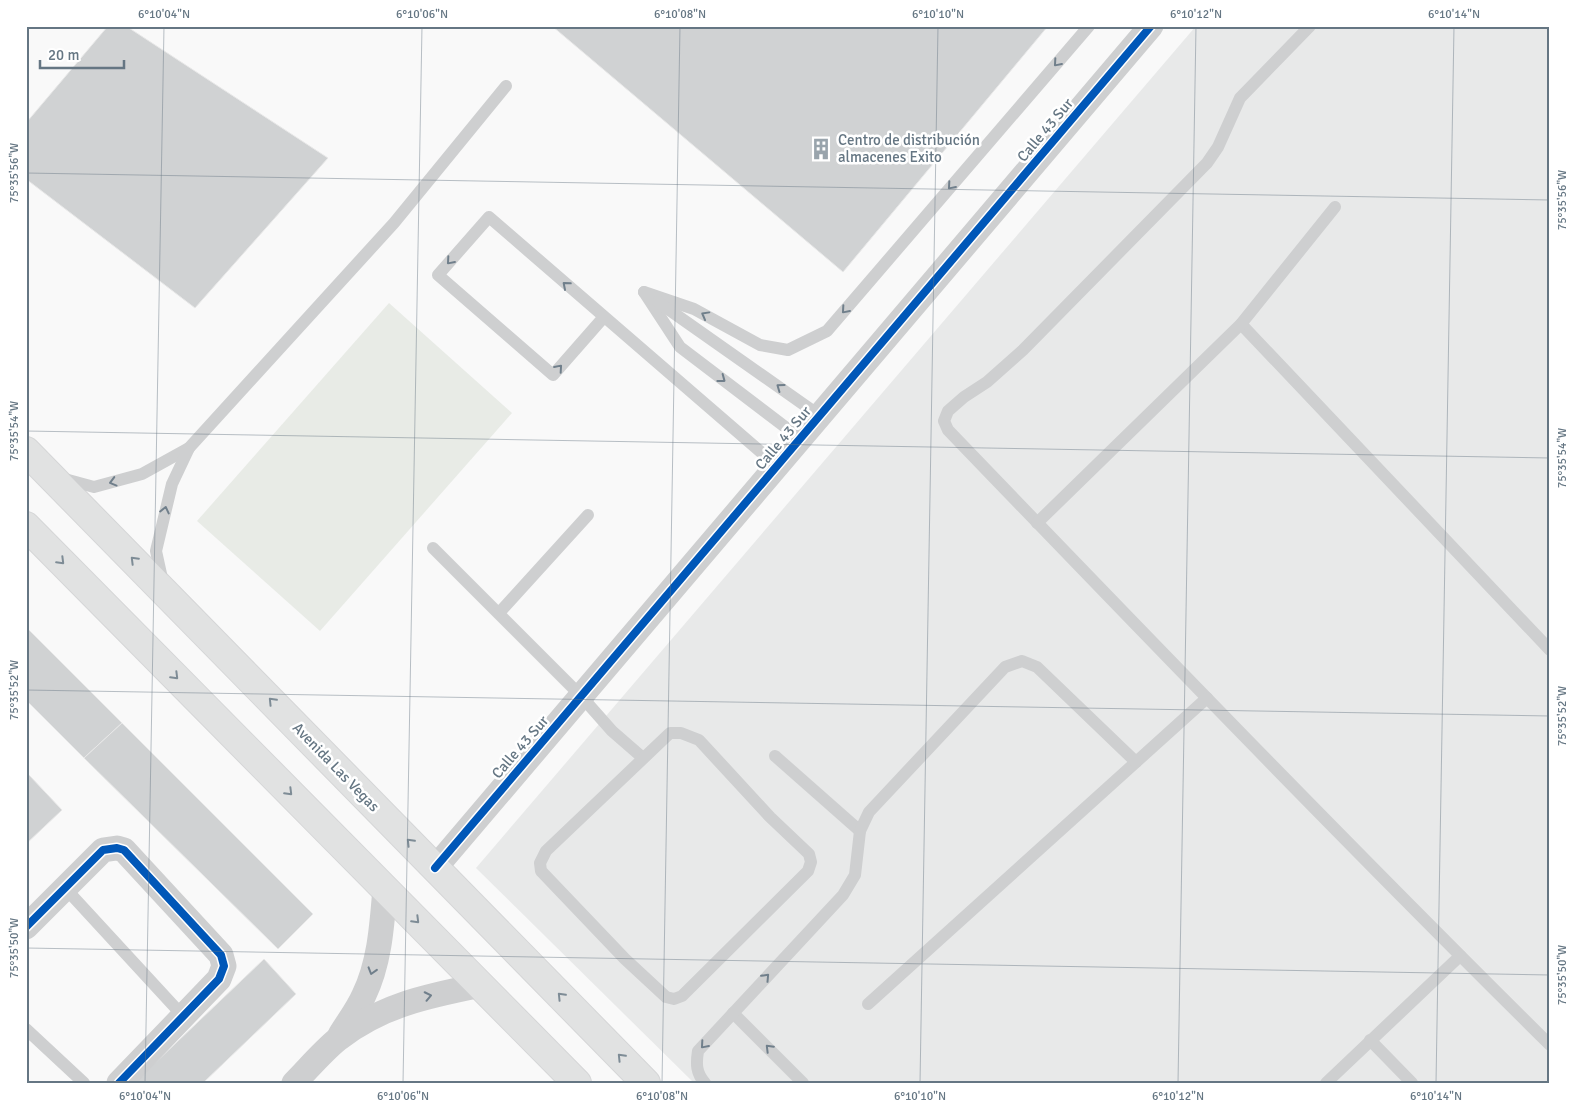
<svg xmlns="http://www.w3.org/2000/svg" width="1576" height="1109" font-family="Signika,sans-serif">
  <rect width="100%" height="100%" fill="#f9f9f9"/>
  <path fill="#e8e9e9" d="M1196 26H1550V1083H694L476 868Z"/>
  <path fill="#e8ebe6" d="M389 303 512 413 320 631 197 521Z"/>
  <g fill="#d0d2d3" stroke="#e8e8e8">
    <path d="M108 26H126L328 158 195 308 26 179V123Z"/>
    <path d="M552 26H1048L843 272Z"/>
    <path d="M26 627 122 723 84 758 26 700Z"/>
    <path d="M122 723 313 914 278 949 84 758Z"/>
    <path d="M29 775 62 810 26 844V778Z"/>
    <path d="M264 959 296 994 203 1083H134Z"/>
  </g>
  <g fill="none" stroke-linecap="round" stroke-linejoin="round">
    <g stroke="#d5d6d7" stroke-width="30">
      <g id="primary">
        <path d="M26 451 646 1083"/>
        <path d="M26 526 577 1083"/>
      </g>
    </g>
    <g stroke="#cecfd0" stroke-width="12">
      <path d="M1310 26 1240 98 1218 147 1207 163 1023 350 987 382 964 397 948 411 944 421 948 430C1147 637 1346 843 1550 1045"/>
      <path d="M644 292 694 309 760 345 788 350 827 331 1089 26"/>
      <path d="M644 292 680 347 801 439"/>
      <path d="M658 302 820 416"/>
      <path d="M603 318 553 375 438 275 489 217 777 466"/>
      <path d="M1241 324 1550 650"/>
      <path d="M61 478 94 487 142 474 189 448"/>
      <path d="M1037 523 1241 324 1335 207"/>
      <path d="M433 548 581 696 612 731 643 758"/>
      <path d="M163 583 156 551 172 484 189 448 394 223 506 86"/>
      <path d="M499 613 588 515"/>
      <path d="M670 733H681L699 740 770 817 809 854 811 862 808 871 682 996 674 999 666 997 625 959 541 871 540 863 546 851Z"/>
      <path d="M775 756 860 831"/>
      <path d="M66 889 183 1016"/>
      <path d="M868 1004 1207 698"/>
      <path d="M733 1013 803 1083"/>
      <path d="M26 1029 84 1083"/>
      <path d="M1370 1040 1412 1083"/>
      <path d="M705 1083C696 1073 696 1064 698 1051L843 895 855 875 860 831 869 812 1005 667 1022 661 1037 667 1136 762"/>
      <path d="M1326 1083 1460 956"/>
    </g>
    <g stroke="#cecfd0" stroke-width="25">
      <path d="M435 868 1151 26"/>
      <path d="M26 927 103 850 117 848 124 850 221 955 224 966 219 979 119 1083"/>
      <path d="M340 1035C348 1022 358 1009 364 995 380 962 382 924 385 888"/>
      <path d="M294 1083C308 1069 322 1052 338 1039 382 1005 427 996 481 985"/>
    </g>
    <use href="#primary" stroke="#e1e2e2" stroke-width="28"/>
    <g stroke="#fff" stroke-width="11">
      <g id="cycleway">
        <path d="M435 868 1151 26"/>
        <path d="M26 927 103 850 117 848 124 850 221 955 224 966 219 979 119 1083"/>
      </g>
    </g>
    <use href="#cycleway" stroke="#0057b8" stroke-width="8"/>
  </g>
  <defs><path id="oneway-chevron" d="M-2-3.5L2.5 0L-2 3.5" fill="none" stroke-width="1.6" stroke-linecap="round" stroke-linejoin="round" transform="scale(1.25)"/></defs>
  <g stroke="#707f8b">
    <use href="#oneway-chevron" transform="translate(1057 63) rotate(131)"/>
    <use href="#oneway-chevron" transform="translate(951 186) rotate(131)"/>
    <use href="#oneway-chevron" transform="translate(450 261) rotate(131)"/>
    <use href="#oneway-chevron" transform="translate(566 285) rotate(-139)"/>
    <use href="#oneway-chevron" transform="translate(845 310) rotate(131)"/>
    <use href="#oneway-chevron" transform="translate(705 315) rotate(-151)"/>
    <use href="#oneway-chevron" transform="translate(559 368) rotate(-49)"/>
    <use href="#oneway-chevron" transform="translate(722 379) rotate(37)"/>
    <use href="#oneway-chevron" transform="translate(780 387) rotate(-144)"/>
    <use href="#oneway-chevron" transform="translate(113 482) rotate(165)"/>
    <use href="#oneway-chevron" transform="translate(165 510) rotate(-77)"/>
    <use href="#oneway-chevron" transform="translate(372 971) rotate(107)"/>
    <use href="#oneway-chevron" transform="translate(766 977) rotate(-47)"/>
    <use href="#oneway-chevron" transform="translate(428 996) rotate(-12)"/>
    <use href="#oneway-chevron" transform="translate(704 1045) rotate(131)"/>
    <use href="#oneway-chevron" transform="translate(769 1048) rotate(-135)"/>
  </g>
  <g stroke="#7e8c96">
    <use href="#oneway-chevron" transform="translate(134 560) rotate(-135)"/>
    <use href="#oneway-chevron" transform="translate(61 561) rotate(45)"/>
    <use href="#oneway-chevron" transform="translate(175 676) rotate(45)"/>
    <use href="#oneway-chevron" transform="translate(272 701) rotate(-134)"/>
    <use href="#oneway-chevron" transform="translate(289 792) rotate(45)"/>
    <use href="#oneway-chevron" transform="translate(410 842) rotate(-134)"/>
    <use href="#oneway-chevron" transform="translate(416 920) rotate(45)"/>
    <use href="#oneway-chevron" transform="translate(561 996) rotate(-134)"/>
    <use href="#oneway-chevron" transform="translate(621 1057) rotate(-134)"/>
  </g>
  <path fill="none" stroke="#657683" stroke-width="1" stroke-opacity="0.45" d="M26 173 1550 200M26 431 1550 458M26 690 1550 716M26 948 1550 975M145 1083 164 26M403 1083 422 26M662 1083 680 26M920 1083 938 26M1178 1083 1196 26M1436 1083 1454 26"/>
  <defs>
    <g id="building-bare" transform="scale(1.725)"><path d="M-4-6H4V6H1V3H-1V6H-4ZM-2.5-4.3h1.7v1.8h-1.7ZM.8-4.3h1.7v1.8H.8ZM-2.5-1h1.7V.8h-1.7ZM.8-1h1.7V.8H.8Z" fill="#99a4ac" stroke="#fff" stroke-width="2.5" paint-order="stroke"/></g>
  </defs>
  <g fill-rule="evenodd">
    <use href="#building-bare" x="821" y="149"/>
  </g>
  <g text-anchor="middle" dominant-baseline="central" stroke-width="5" stroke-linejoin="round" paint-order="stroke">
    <g font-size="15" fill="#657683" stroke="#fff">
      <text transform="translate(1045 130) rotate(-50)">Calle 43 Sur</text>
      <text transform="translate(783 438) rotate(-50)">Calle 43 Sur</text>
      <text transform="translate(520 747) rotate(-49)">Calle 43 Sur</text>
      <text transform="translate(336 767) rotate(46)">Avenida Las Vegas</text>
    </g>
    <g font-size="15" fill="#657683" stroke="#fff" text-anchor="start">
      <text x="838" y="140">Centro de distribución<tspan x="838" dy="17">almacenes Exito</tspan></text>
    </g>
  </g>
  <rect width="1576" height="1109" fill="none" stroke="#ffffff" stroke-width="55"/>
  <path d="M40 60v8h84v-8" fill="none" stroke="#657683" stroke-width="2.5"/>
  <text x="48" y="60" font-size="15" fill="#657683" stroke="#ffffff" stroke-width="4" paint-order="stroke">20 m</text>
  <rect x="28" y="28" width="1520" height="1054" fill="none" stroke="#657683" stroke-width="2"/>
  <g font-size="12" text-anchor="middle" fill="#657683">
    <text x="164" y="18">6°10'04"N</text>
    <text x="422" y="18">6°10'06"N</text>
    <text x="680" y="18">6°10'08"N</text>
    <text x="938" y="18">6°10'10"N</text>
    <text x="1196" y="18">6°10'12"N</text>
    <text x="1454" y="18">6°10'14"N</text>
    <text transform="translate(14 173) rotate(-90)" y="4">75°35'56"W</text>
    <text transform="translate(1562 200) rotate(-90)" y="4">75°35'56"W</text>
    <text transform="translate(14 431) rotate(-90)" y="4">75°35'54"W</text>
    <text transform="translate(1562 458) rotate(-90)" y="4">75°35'54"W</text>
    <text transform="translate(14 690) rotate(-90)" y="4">75°35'52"W</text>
    <text transform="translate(1562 716) rotate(-90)" y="4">75°35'52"W</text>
    <text transform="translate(14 948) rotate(-90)" y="4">75°35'50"W</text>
    <text transform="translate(1562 975) rotate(-90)" y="4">75°35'50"W</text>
    <text x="145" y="1100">6°10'04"N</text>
    <text x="403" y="1100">6°10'06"N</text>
    <text x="662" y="1100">6°10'08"N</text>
    <text x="920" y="1100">6°10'10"N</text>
    <text x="1178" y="1100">6°10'12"N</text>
    <text x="1436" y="1100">6°10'14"N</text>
  </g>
</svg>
